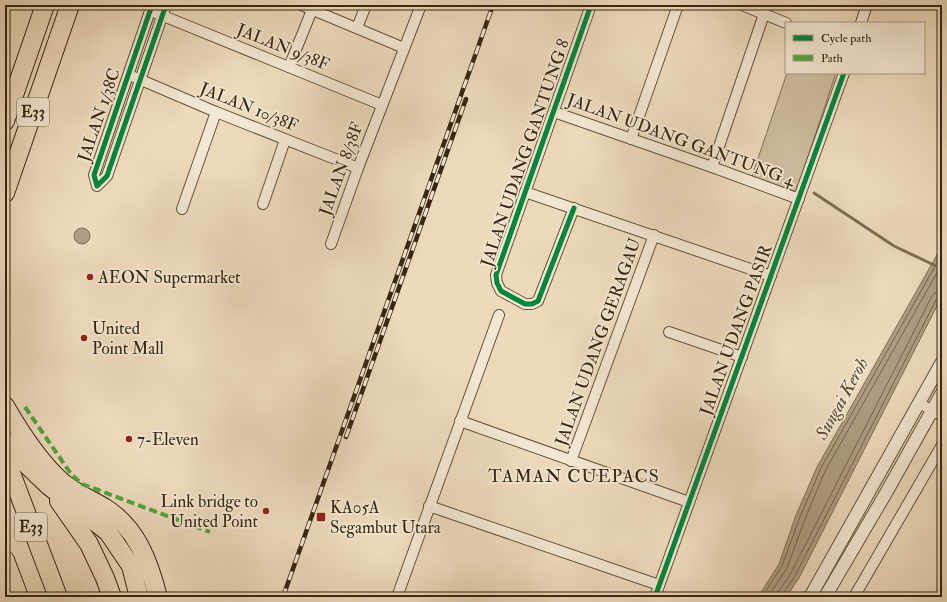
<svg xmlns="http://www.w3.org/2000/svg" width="947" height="602" font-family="'IM FELL Double Pica',serif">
  <rect width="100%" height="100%" fill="#eddabc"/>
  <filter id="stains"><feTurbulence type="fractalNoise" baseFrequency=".005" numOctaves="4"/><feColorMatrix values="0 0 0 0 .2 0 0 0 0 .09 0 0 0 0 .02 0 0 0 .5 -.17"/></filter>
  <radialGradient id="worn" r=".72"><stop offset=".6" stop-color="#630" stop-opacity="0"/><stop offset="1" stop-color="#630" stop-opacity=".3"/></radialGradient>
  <path fill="#cebb9f" stroke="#827058" d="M787 73H836L796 192 752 176Z"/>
  <g fill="#af9d82" stroke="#7f6d55">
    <circle cx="82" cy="236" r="8"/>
    <path d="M942 246V296L799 578 786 597H758L779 564 796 515 817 467Z"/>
  </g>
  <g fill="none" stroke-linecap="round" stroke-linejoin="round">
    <g stroke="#73624a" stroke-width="1">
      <path d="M762 597 782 566 800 517 821 468 942 254"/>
      <path d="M768 597 787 568 805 519 825 471 942 264"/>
      <path d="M778 597 779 591 791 573 932 296 937 291 942 290"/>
      <path d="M783 597V594L795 576 937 298 939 296 942 295"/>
    </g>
    <path stroke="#7f6d55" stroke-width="3" d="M814 193 894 246 934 265"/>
    <g stroke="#64533c" stroke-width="12">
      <g id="minor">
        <path d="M152 5 94 175 97 186 107 176 166 5"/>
        <path d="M301 5 404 48"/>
        <path d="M742 5 786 23"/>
        <path d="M156 13 382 105"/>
        <path d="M861 23 867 5"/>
        <path d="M357 28 366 5"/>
        <path d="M289 67 314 5"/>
        <path d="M134 77 216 112 358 168"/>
        <path d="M554 112 712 167 799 199"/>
        <path d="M631 139 678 5"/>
        <path d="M712 167 764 14"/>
        <path d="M525 192 771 276"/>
        <path d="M263 204 285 140"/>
        <path d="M574 208 538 301 532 304H525L501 291 497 283 496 275 591 5"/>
        <path d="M182 209 216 112"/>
        <path d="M331 244 358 168 421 5"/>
        <path d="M669 332 742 357"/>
        <path d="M919 403 942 416"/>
        <path d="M460 421 689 502"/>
        <path d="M571 461 654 235"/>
        <path d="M429 506 659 585"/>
        <path d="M397 597 499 315"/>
        <path d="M655 597 844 73"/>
        <path d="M854 597 942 445"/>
      </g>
    </g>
    <g stroke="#64533c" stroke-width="14">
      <g id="tertiary">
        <path d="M810 597 942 362"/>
        <path d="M825 597 886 493 942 393"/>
      </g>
    </g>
    <g stroke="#372611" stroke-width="20">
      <g id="motorway">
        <path d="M5 121 45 5"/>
        <path d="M5 193 70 5"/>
        <path d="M5 406C21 434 39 462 63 483 75 493 92 500 105 508 137 528 149 562 158 597"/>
        <path d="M5 440 28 466 49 486 108 532 131 566 139 597"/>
        <path d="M5 457 58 597"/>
        <path d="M59 501 89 544 105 578 112 597"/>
        <path d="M5 560 19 597"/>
      </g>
    </g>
    <use href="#minor" stroke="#f3e7d3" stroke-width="10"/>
    <use href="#tertiary" stroke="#f3e7d3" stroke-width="12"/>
    <use href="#motorway" stroke="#eddabc" stroke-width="18"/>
    <g stroke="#372611" stroke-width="4.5">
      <g id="rail">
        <path d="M346 437 466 99"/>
        <path d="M283 597 493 5"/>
      </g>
    </g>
    <use href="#rail" stroke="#f3e7d3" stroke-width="3" stroke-dasharray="9" stroke-linecap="butt"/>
    <path stroke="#53a33f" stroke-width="4" stroke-dasharray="8 4" stroke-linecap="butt" d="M25 407 71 474 82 484 210 532"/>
    <g stroke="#f3e7d3" stroke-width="8">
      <g id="cycleway">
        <path d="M152 5 94 175 97 186 107 176 166 5"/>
        <path d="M574 208 538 301 532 304H525L501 291 497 283 496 275 591 5"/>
        <path d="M655 597 844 73"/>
      </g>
    </g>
    <use href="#cycleway" stroke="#00873e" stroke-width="5"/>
  </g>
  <g fill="#8f2418" stroke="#f3e7d3" stroke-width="1.5">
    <circle cx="90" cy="277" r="4"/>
    <circle cx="84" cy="338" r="4"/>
    <circle cx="129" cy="439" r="4"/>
    <circle cx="266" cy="511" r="4"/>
    <rect x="316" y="512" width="10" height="10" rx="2"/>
  </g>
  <g text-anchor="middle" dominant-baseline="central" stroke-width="3.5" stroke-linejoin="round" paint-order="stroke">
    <g fill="#f3e7d3" stroke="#6f604b" stroke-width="1">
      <rect x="17" y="98" width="32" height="28" rx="3"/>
      <rect x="15" y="513" width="32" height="28" rx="3"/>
    </g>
    <g font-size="16" font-weight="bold" fill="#372611">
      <text x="33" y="112">E33</text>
      <text x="31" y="527">E33</text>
    </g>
    <g font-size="17" fill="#372611" stroke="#f3e7d3">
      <text transform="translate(283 47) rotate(22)">JALAN 9/38F</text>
      <text transform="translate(249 107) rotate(22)">JALAN 10/38F</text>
      <text transform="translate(99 115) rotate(-71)">JALAN 1/38C</text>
      <text transform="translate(681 140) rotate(20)">JALAN UDANG GANTUNG 4</text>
      <text transform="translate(525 153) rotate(-71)">JALAN UDANG GANTUNG 8</text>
      <text transform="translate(341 169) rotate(-70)">JALAN 8/38F</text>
      <text transform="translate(736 330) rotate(-70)">JALAN UDANG PASIR</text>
      <text transform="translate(598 342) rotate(-70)">JALAN UDANG GERAGAU</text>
    </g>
    <g font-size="17" fill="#372611" stroke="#f3e7d3" text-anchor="start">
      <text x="98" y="277">AEON Supermarket</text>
      <text x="92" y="328">United<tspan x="92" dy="20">Point Mall</tspan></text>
      <text x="137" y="439">7-Eleven</text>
      <text x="258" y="501" text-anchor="end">Link bridge to<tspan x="258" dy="20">United Point</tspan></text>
      <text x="330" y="507">KA05A<tspan x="330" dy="20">Segambut Utara</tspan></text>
    </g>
    <g font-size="18" font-style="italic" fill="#5b4a33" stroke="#f3e7d3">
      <text transform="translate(842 399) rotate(-61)">Sungai Keroh</text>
    </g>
    <g font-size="18" letter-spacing="1" fill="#372611" stroke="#f3e7d3">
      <text x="574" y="476">TAMAN CUEPACS</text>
    </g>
  </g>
  <rect width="947" height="602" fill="none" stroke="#eddabc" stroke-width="20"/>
  <rect x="6" y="6" width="935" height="590" fill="none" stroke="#372611" stroke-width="2"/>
  <rect x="10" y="10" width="927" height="582" fill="none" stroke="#372611"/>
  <rect x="785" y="22" width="140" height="52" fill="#f3e7d3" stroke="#a89a85"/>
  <rect x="793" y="35" width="20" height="6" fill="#00873e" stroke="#a89a85"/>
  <text x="821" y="42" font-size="12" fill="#372611">Cycle path</text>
  <rect x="793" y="55" width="20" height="6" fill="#53a33f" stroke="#a89a85"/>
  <text x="821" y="62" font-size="12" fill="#372611">Path</text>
  <rect width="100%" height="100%" filter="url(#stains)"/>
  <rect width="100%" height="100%" fill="url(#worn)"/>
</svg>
